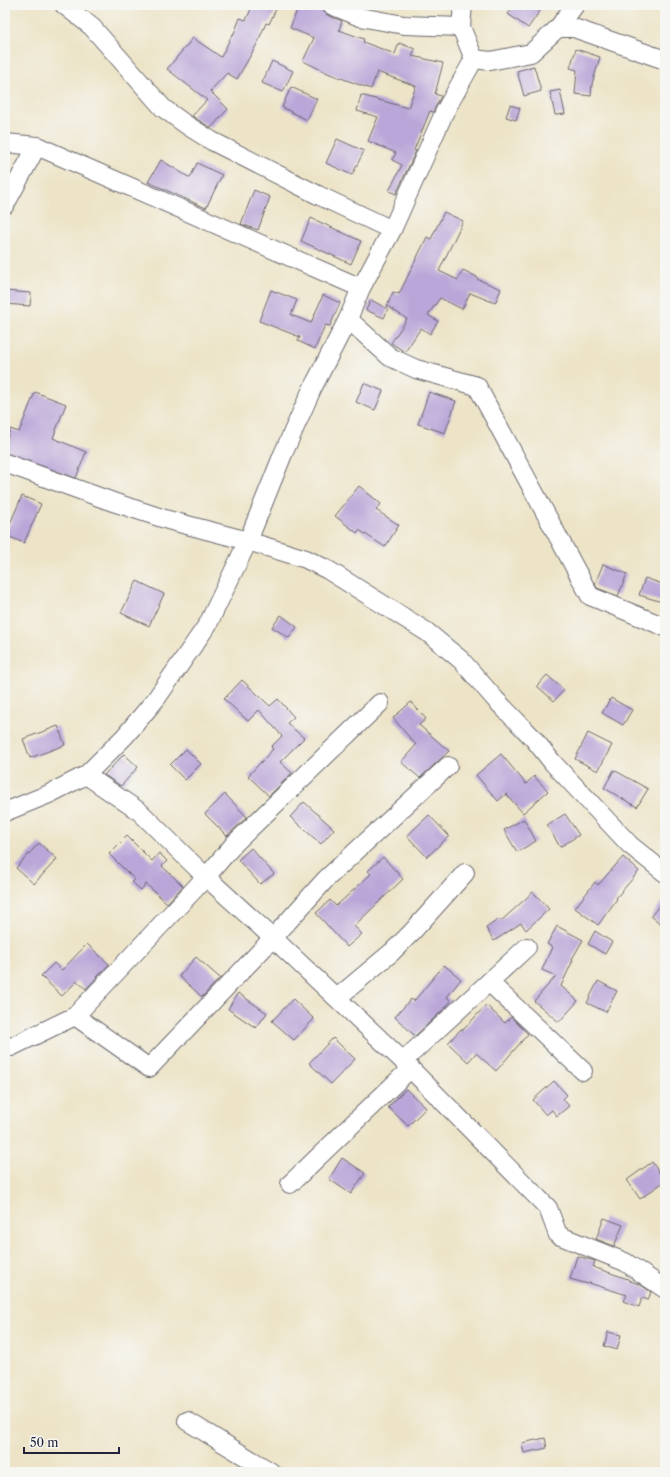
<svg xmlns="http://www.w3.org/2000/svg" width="670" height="1477" font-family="'Libre Caslon Text',serif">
  <rect width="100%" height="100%" fill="#f6f6f2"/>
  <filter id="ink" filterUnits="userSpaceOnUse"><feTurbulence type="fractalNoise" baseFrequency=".025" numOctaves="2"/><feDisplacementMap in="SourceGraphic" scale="8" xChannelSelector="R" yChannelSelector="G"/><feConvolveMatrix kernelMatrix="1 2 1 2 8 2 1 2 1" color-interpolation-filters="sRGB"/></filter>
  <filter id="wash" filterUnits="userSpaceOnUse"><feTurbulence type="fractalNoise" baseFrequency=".012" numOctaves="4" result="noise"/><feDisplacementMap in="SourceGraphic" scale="16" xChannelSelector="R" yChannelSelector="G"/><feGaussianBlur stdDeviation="0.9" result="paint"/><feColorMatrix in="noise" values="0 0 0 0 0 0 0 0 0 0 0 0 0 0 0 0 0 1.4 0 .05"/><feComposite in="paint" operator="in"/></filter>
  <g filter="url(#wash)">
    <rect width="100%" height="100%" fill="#ede4c8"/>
    <g id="blocks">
      <g fill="#baa6d8">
        <path d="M253 5H278L269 24 266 23 257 44 237 79 227 73 210 91 228 109 211 128 192 116 207 100 167 69 193 38 221 57 232 35 233 36 240 18 246 20Z"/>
        <path d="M299 5H313L321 8 327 15 342 21 339 30 364 39 363 42 395 54 399 43 415 49 412 56 443 63 435 94 441 96 433 112 430 111 414 150 416 151 396 194 389 191 402 165 392 160 396 153 368 141 378 117 357 111 361 95 408 108 416 86 377 72 371 89 330 74 303 61 314 38 290 28Z"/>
        <path d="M514 5H544L528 28 508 14Z"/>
        <path d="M576 49 600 57 592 84 591 96 575 94 577 70 570 68Z"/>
        <path d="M272 61 293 71 283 92 262 83Z"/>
        <path d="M534 66 541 91 524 96 517 71Z"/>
        <path d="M291 87 317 99 307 120 282 107Z"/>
        <path d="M560 90 565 114 555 115 550 92Z"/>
        <path d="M510 105 520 108 516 120 506 117Z"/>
        <path d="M337 139 364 151 352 175 326 163Z"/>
        <path d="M161 160 190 178 197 163 222 175 206 208 148 182Z"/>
        <path d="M254 190 270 197 258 230 241 224Z"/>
        <path d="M444 212 463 221 439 271 458 280 463 270 477 277V279L501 289 495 303 470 293 462 309 440 298 428 315 438 321 430 334 421 328 405 352 391 343 407 319 387 306 393 292 399 294 427 237 431 239Z"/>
        <path d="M311 218 361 241 351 264 301 241Z"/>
        <path d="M271 290 297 300 291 315 311 323 323 295 340 303 330 326 325 325 315 349 298 341 300 337 259 321Z"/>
        <path d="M5 291 31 293 30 306 5 304Z"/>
        <path d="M371 300 388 309 384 318 366 310Z"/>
        <path d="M364 383 383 391 375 410 356 402Z"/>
        <path d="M35 392 66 404 53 438 86 452 76 478 5 453V445L10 429 19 432Z"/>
        <path d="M429 392 456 401 445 433 418 424Z"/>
        <path d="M359 486 381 504 376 510 399 525 385 547 359 530 357 533 335 516Z"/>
        <path d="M22 496 41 504 24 543 5 535Z"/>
        <path d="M603 564 627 574 618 596 597 588 595 584Z"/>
        <path d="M645 578 665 585V593L662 602 639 595Z"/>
        <path d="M137 581 164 594 149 626 121 613Z"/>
        <path d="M281 615 297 627 289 638 272 627Z"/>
        <path d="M547 675 564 690 554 701 537 686Z"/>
        <path d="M242 680 270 706 278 699 294 717 287 723 304 738 280 762 292 773 269 796 248 776 273 749 271 747 282 736 259 710 248 721 224 699Z"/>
        <path d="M611 698 632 710 623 725 602 713Z"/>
        <path d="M411 702 426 719 419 725 449 751 420 778 401 762 416 745 393 718Z"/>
        <path d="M58 726 65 745 30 758 23 739Z"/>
        <path d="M588 733 612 745 598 771 575 759Z"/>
        <path d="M186 749 201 764 185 780 170 765Z"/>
        <path d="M124 754 138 767 121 786 104 775Z"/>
        <path d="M501 754 526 784 534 776 548 791 523 813 506 794 498 801 476 775Z"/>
        <path d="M614 770 648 789 637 807 604 788Z"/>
        <path d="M225 794 247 817 227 836 205 814Z"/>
        <path d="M304 802 334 829 321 844 290 817Z"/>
        <path d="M565 814 579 835 560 847 547 825Z"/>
        <path d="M429 815 449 836 427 857 407 836Z"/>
        <path d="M524 819 536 841 517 852 504 830Z"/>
        <path d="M127 836 152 861 159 853 167 861 162 866 183 886 167 903 146 884 141 890 132 882 135 880 109 854Z"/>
        <path d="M39 843 57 859 34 884 16 868Z"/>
        <path d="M251 848 274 874 260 884 238 860Z"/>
        <path d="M383 857 403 879 354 926 362 934 347 947 316 913 330 900 336 906 371 874 368 871Z"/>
        <path d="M623 857 639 871 616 898 617 899 598 925 575 908 595 882 598 885Z"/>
        <path d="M533 892 549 909 526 930 521 923 494 941 486 928 499 919 501 921Z"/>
        <path d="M665 898V927L651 916Z"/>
        <path d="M557 926 583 940 572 959 573 960 561 986 578 1001 559 1022 534 1001 556 976 542 970 552 947 547 944Z"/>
        <path d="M595 931 612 942 605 954 588 944Z"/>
        <path d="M87 944 109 964 86 989 77 981 62 996 41 976 54 963 62 970Z"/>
        <path d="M196 957 220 978 202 997 179 976Z"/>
        <path d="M444 965 461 979 447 997 451 1001 445 1008 415 1036 395 1017 411 999 414 1001Z"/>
        <path d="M598 981 617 991 606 1012 587 1003Z"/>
        <path d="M238 993 267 1013 256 1028 228 1009Z"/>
        <path d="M293 999 314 1019 294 1040 272 1021Z"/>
        <path d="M486 1005 505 1023 511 1017 528 1034 496 1071 476 1053 468 1062 448 1043 461 1029 463 1030Z"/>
        <path d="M333 1038 355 1059 331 1084 309 1063Z"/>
        <path d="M554 1081 567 1095 563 1099 569 1106 557 1116 552 1110 546 1115 533 1100Z"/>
        <path d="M406 1089 426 1108 408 1126 388 1107Z"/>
        <path d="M342 1158 365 1173 351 1194 329 1179Z"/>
        <path d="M652 1162 665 1181 640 1199 627 1180Z"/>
        <path d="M604 1218 623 1225 614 1246 596 1239Z"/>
        <path d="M577 1256 595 1261 593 1267 628 1279V1280L641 1285 651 1292 648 1300 642 1298 639 1307 624 1301 627 1295 589 1283 588 1284 570 1279Z"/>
        <path d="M608 1332 621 1335 617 1350 604 1346Z"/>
        <path d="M545 1438 547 1448 524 1453 522 1443Z"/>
      </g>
    </g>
  </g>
  <g filter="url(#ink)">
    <use href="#blocks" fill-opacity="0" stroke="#69666c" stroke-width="1"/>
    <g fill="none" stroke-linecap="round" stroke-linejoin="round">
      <g stroke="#69666c" stroke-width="20">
        <g id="minor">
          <path d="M64 5 92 27 163 108 188 126 212 141 318 195 392 230"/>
          <path d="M331 5 360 17 404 25 461 27"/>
          <path d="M558 28 575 5"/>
          <path d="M474 59 490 61 531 53 558 28H574L665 60"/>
          <path d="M5 143 37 146 361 288"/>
          <path d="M5 205 37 146"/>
          <path d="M348 319 390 357 416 369 477 386 590 596 665 627"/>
          <path d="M5 463 113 502 168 520 248 541 306 559 328 570 427 632 461 660 495 699 533 738 553 763 630 845 665 873"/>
          <path d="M86 775 140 812 206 877 273 938 403 1061 548 1208 558 1235 625 1262 665 1289"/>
          <path d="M5 812 49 794 86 775 125 736 156 699 208 624 248 541 283 454 312 389 348 319 361 288 392 230 445 111 474 59 461 27 463 5"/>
          <path d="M489 982 583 1071"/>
          <path d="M337 998 392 952 412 932 465 873"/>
          <path d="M75 1016 149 1068 273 938 326 879 448 766"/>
          <path d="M11 1047 75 1016 206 877 235 843 380 703"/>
          <path d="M403 1061 527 947"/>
          <path d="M290 1184 410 1069"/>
          <path d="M187 1421 271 1472"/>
        </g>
      </g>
      <use href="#minor" stroke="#fff" stroke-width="18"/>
    </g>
  </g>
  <rect width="670" height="1477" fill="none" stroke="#f6f6f2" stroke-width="20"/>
  <path d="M24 1447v6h95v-6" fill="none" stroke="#22223b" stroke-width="2"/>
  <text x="30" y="1447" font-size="12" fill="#22223b" stroke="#f6f6f2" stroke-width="3" paint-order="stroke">50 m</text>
</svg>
